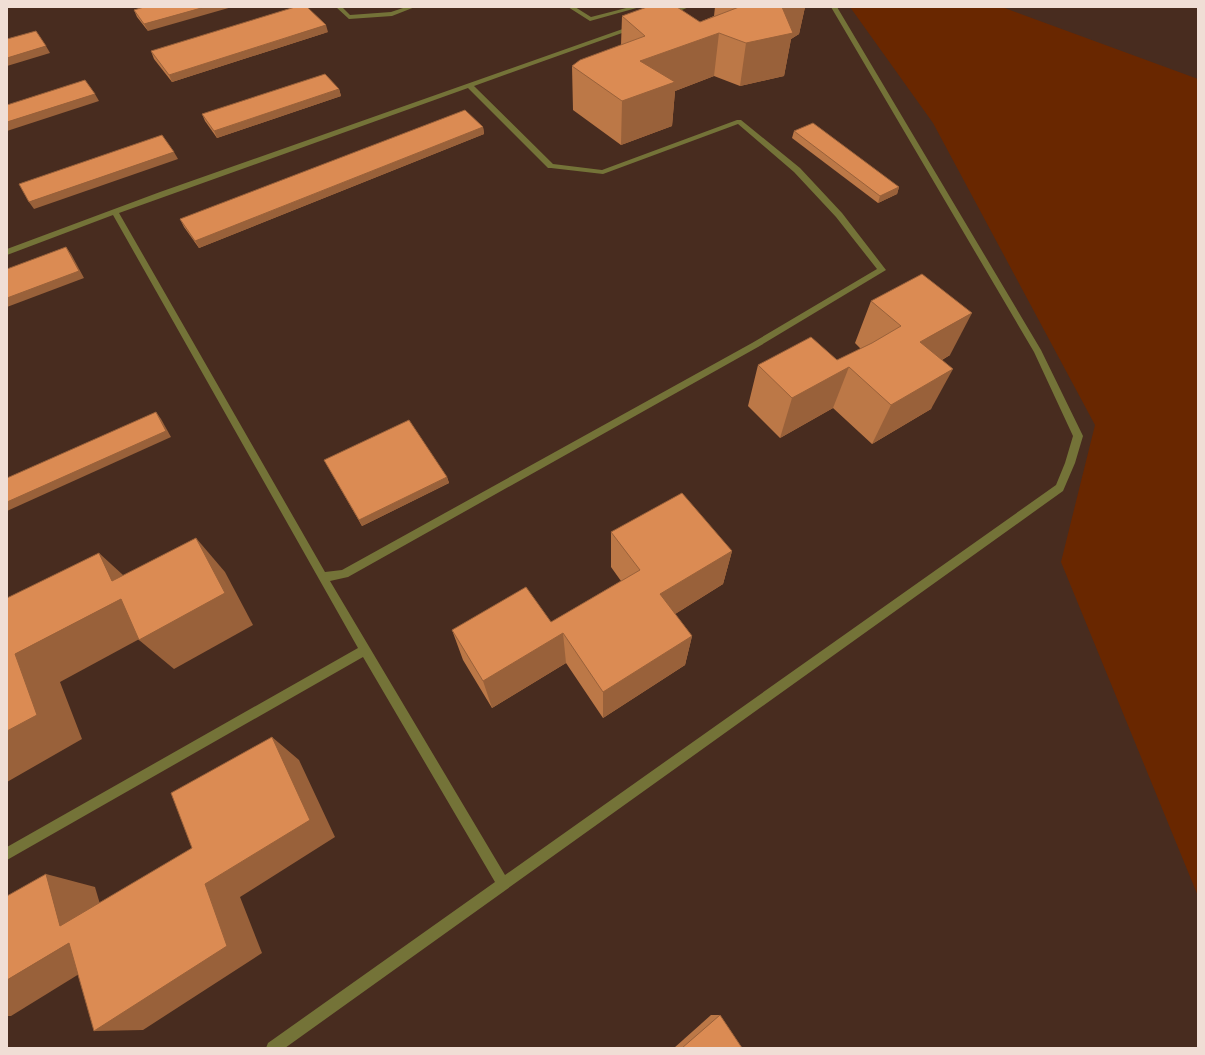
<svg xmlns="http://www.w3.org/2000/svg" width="1205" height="1055" font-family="'IBM Plex Sans',sans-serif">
  <rect width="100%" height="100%" fill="#482c1f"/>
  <path fill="#692700" d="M850 7H1002L1198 79V896L1061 562 1095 425 933 123Z"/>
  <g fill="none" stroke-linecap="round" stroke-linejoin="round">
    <g fill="#747338" fill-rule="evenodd">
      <path d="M336 7H342L350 15 391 12 406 7H415L392 16 349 19Z"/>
      <path d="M568 7H575L591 17 630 7H640L590 21Z"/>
      <path d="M681 7H689L670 15 665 14Z"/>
      <path d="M831 7H837L1041 350 1083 436 1075 463 1063 491 285 1048H266L268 1043 495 882 363 657 7 860V847L358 648 113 215 7 255V249L160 192 634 25 637 27 636 28 474 86 553 164 602 170 737 120H741L800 168 842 213 886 270 758 347 348 577 330 581 505 875 1056 485 1065 463 1073 436 1034 352ZM468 88 548 168H551L603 174 738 124 794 172 836 217 877 269 752 343 342 570 325 572 119 213Z"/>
    </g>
  </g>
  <g fill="#bc7847">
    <path d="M144 7 148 31 137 17 134 10Z"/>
    <path d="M715 7H805L799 34 791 39 784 76 740 86 714 76 675 91 672 126 621 145 573 110 572 66 621 45 622 16 700 22 714 16Z"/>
    <path d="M328 32 172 82 154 59 151 51Z"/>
    <path d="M339 89 341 96 217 138 205 121 202 114Z"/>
    <path d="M483 127 484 134 199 248 184 227 180 219Z"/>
    <path d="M794 131 899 187 897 194 878 203 792 138Z"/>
    <path d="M871 301 950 355 942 360 931 409 872 444 833 408 780 438 748 406 758 365 837 360 861 349 855 343Z"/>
    <path d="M324 460 447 477 449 483 362 526Z"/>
    <path d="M611 532 732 551 723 584 675 614 692 636 685 665 603 718 566 663 492 708 463 660 452 630 551 622 621 581 611 567Z"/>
    <path d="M711 1015H720L742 1048H674Z"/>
  </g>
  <g fill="#99613a">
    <path d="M205 7H232L148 31 144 24Z"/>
    <path d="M782 7H805L799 34 791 39 784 76 740 86 746 43Z"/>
    <path d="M326 25 328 32 172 82 169 75Z"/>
    <path d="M719 33 714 76 675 91 672 126 621 145 622 101 640 61Z"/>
    <path d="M46 46 50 53 7 66V58Z"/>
    <path d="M339 89 341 96 217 138 214 131Z"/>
    <path d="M95 94 99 101 7 131V122Z"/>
    <path d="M483 127 484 134 199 248 195 241Z"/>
    <path d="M174 152 178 159 34 209 29 202Z"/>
    <path d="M899 187 897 194 878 203 880 196Z"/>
    <path d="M66 247 71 254 84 278 7 307V298Z"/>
    <path d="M972 313 950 355 901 383 920 342Z"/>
    <path d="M849 367 833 408 780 438 792 398Z"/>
    <path d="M953 369 931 409 872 444 891 405Z"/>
    <path d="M156 412 161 419 171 437 7 511V502Z"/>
    <path d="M447 477 449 483 362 526 359 520Z"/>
    <path d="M196 538 225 572 253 625 174 669 139 640Z"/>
    <path d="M732 551 723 584 656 626 660 594Z"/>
    <path d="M99 553 135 586 112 581Z"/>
    <path d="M121 599 156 630 60 682 82 739 7 782V731L15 654Z"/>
    <path d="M563 633 566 663 492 708 483 681Z"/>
    <path d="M692 636 685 665 603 718V692Z"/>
    <path d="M272 737 299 760 335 837 240 897 262 953 143 1030 94 1031Z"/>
    <path d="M46 874 95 887 109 935 60 926Z"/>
    <path d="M69 943 118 950 11 1016H7V980Z"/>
  </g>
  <g fill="#db8b53" stroke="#99613a">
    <path d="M144 7H205L144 24 134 10Z"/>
    <path d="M295 7H307L326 25 169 75 151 51Z"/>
    <path d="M647 7H677L700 22 739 7H782L793 33 746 43 719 33 640 61 675 82 622 101 572 66 580 60 645 36 622 16Z"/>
    <path d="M36 31 46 46 7 58V39Z"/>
    <path d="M325 74 339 89 214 131 202 114Z"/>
    <path d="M85 80 95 94 7 122V105Z"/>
    <path d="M465 110 483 127 195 241 180 219Z"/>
    <path d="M813 123 899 187 880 196 794 131Z"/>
    <path d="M162 135 174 152 29 202 19 184Z"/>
    <path d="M66 247 79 271 7 298V269Z"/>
    <path d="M922 274 972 313 920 342 953 369 891 405 849 367 792 398 758 365 811 337 837 360 872 343 901 326 871 301Z"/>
    <path d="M156 412 166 431 7 502V478Z"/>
    <path d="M409 420 447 477 359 520 324 460Z"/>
    <path d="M682 493 732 551 660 594 692 636 603 692 563 633 483 681 452 630 526 587 551 622 640 570 611 532Z"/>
    <path d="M196 538 225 593 139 640 121 599 15 654 37 715 7 731V598L99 553 112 581Z"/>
    <path d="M272 737 310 820 205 884 227 946 94 1031 69 943 7 980V896L46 874 60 926 192 848 171 793Z"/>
    <path d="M720 1015 742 1048H682Z"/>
  </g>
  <rect width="1205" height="1055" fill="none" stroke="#f0ded5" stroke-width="16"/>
</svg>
